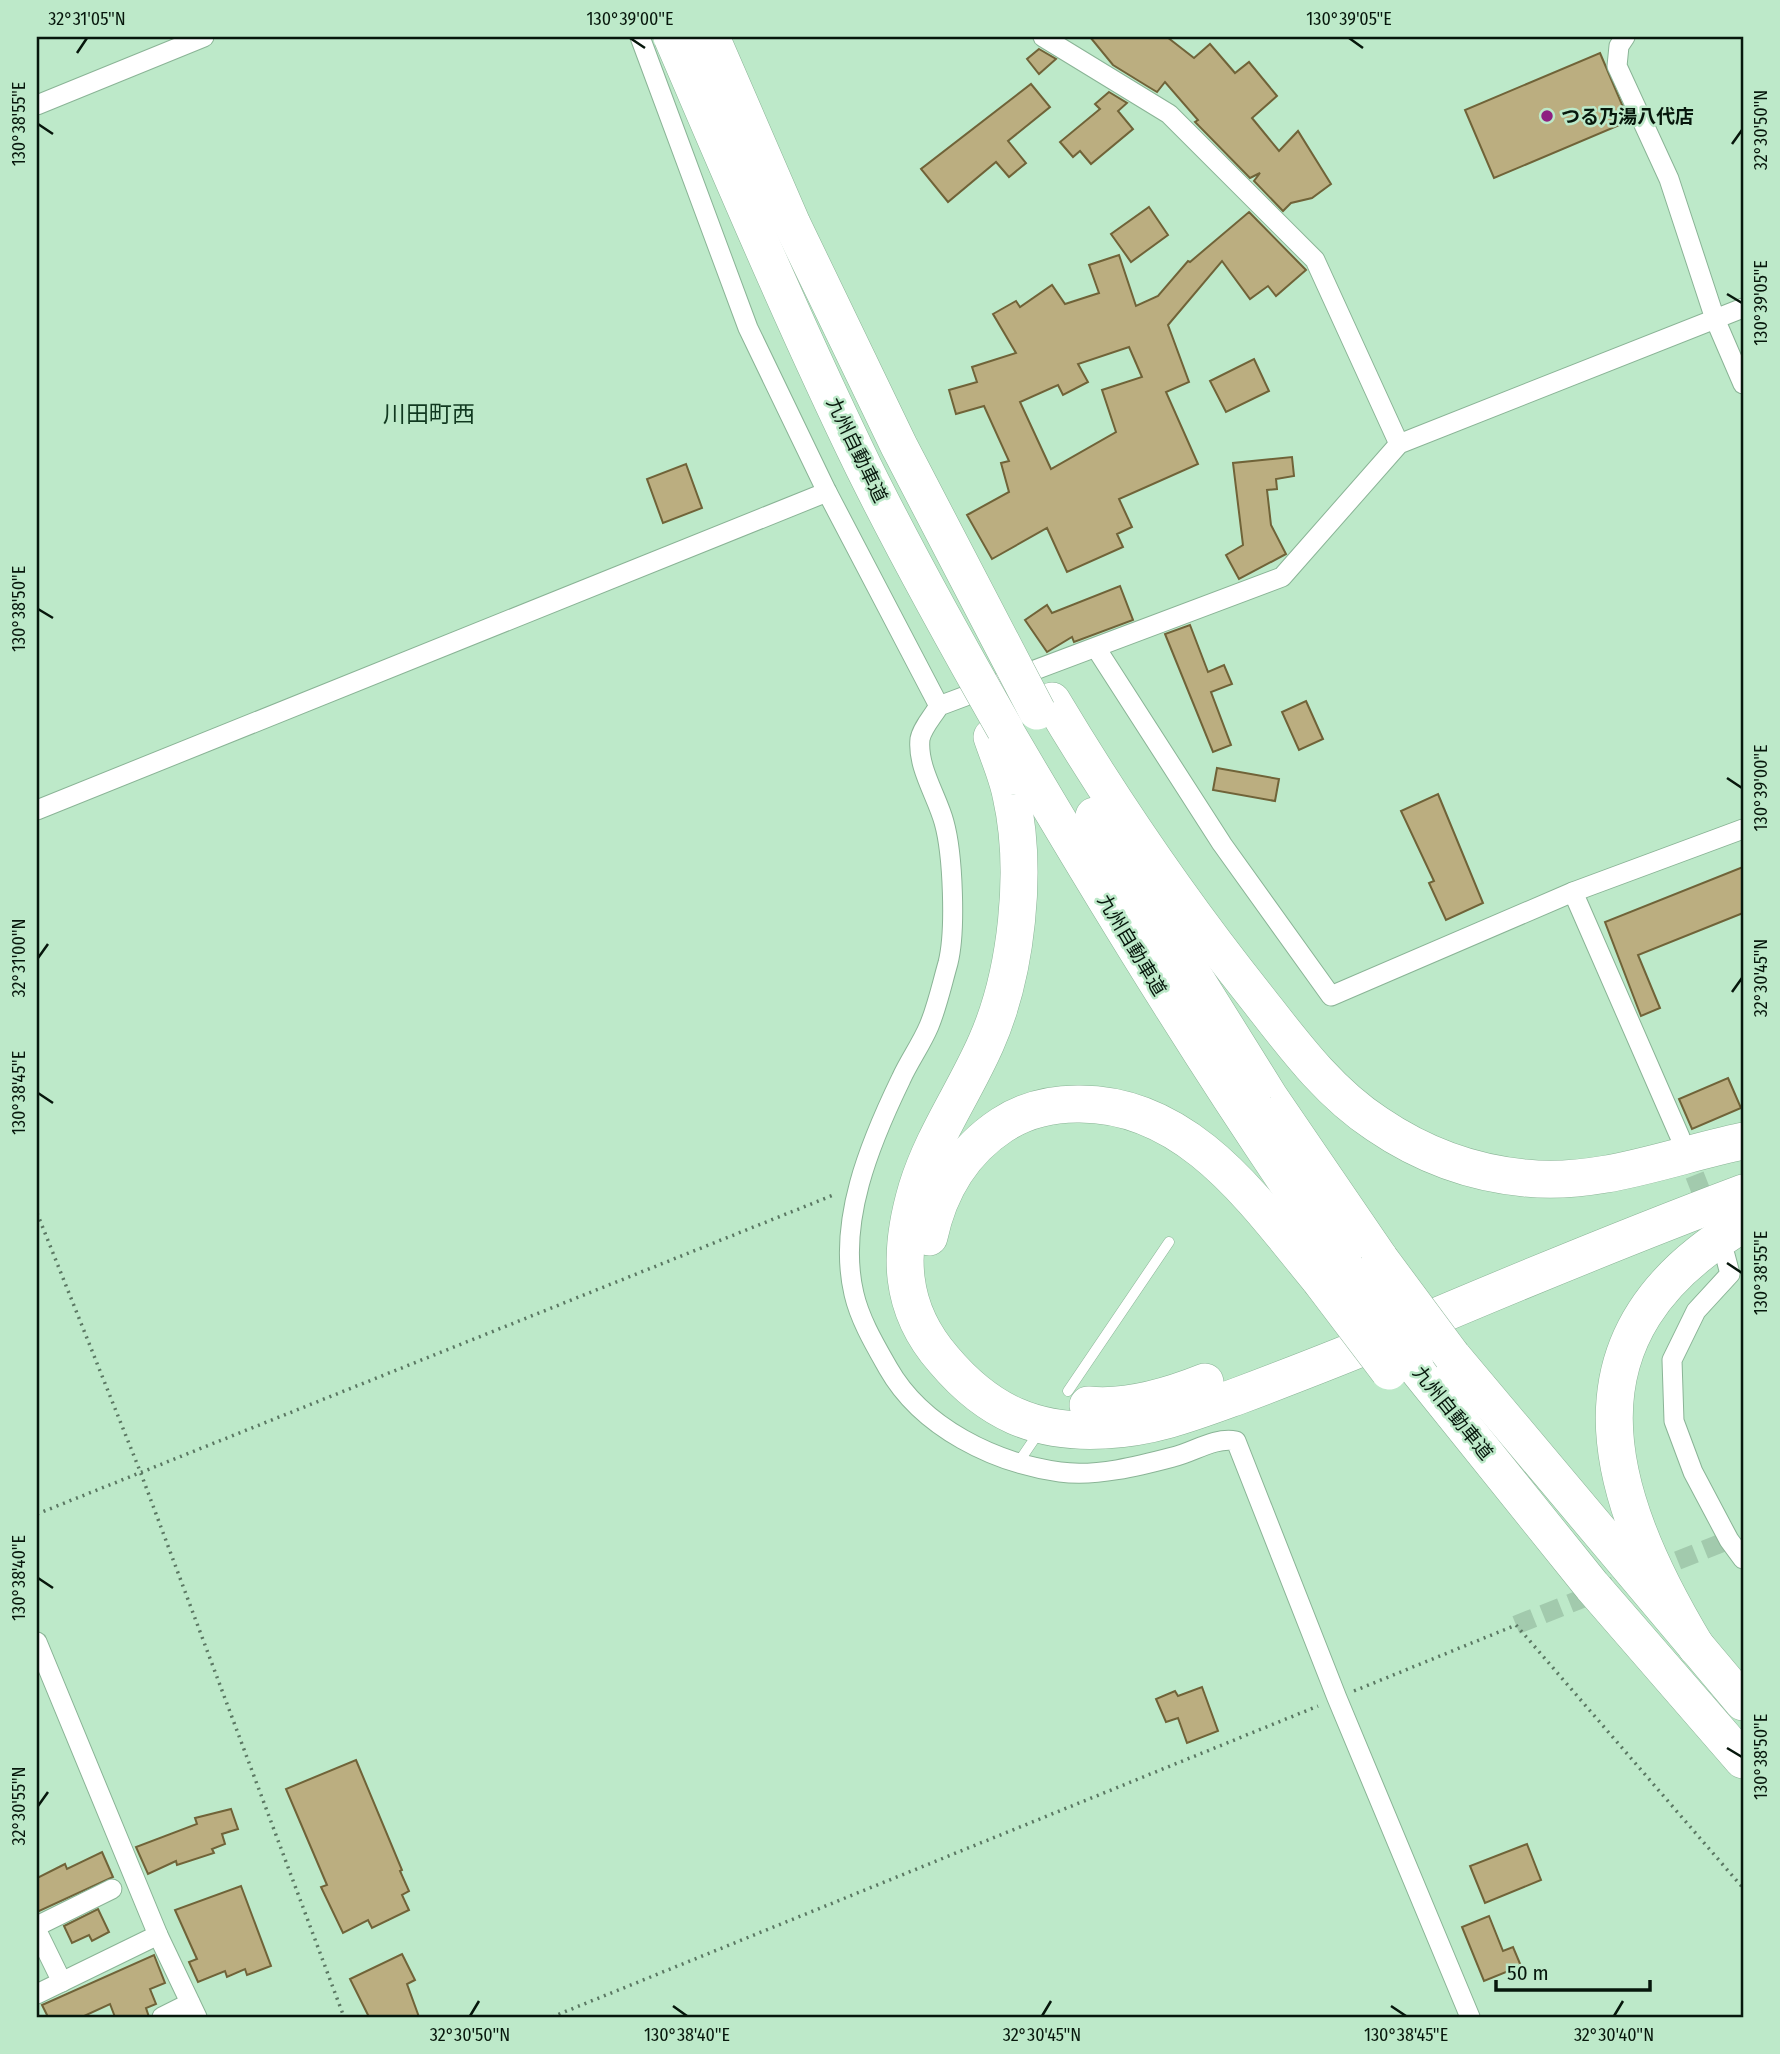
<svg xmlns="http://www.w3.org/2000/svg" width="1780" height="2054" font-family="'Fira Sans Condensed','Noto Sans JP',sans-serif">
  <rect width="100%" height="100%" fill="#bde9c9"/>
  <g fill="#bbae80" stroke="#706338" stroke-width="2" fill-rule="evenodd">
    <path d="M1090 37H1167L1194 58 1210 44 1235 73 1249 62 1277 96 1252 118 1279 151 1298 131 1331 184 1312 198 1291 203 1283 211 1254 181 1260 173 1250 178 1195 122 1198 120 1165 82 1157 92 1147 86 1113 65Z"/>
    <path d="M1039 49 1056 59 1039 74 1027 59Z"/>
    <path d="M1600 53 1629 121 1494 178 1465 110Z"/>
    <path d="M1031 84 1050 107 1008 141 1026 163 1009 177 996 162 948 202 921 169Z"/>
    <path d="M1109 92 1127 103 1118 111 1133 129 1091 164 1080 151 1073 157 1060 142 1100 109 1095 104Z"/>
    <path d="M1149 207 1168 235 1131 262 1111 234Z"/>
    <path d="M1249 212 1306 270 1276 296 1268 286 1250 299 1222 261 1168 325 1189 382 1166 392 1198 464 1119 499 1132 527 1117 534 1123 547 1067 572 1047 528 992 559 967 515 1009 492 1001 463 1009 461 984 406 956 414 949 390 977 382 972 367 1016 353 993 314 1016 301 1020 307 1052 285 1065 304 1099 293 1089 265 1119 255 1136 306 1158 296 1188 261 1190 262ZM1129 347 1142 377 1102 390 1116 432 1051 469 1020 402 1058 385 1063 395 1088 382 1078 364Z"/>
    <path d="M1254 359 1269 391 1226 412 1210 381Z"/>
    <path d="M1292 457 1294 476 1276 479 1277 489 1267 490 1271 525 1286 554 1239 579 1226 555 1243 545 1233 463Z"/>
    <path d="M686 464 702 508 663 523 647 479Z"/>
    <path d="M1120 586 1133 620 1074 642 1072 637 1047 652 1025 620 1047 605 1052 613Z"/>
    <path d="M1190 625 1208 672 1224 665 1232 684 1211 692 1231 745 1213 752 1165 634Z"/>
    <path d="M1306 701 1323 739 1299 750 1282 712Z"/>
    <path d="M1217 768 1279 779 1275 801 1213 790Z"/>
    <path d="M1438 794 1483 903 1446 920 1429 883 1434 881 1401 811Z"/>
    <path d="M1743 867V913L1638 955 1660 1008 1641 1016 1605 922Z"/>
    <path d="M1728 1078 1741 1108 1692 1129 1679 1099Z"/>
    <path d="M1202 1687 1218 1731 1187 1743 1178 1718 1166 1722 1156 1699 1175 1691 1178 1696Z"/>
    <path d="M356 1760 402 1870 400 1871 409 1891 402 1895 409 1910 372 1928 368 1920 343 1933 321 1887 327 1885 286 1789Z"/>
    <path d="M231 1809 238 1829 222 1834 225 1844 212 1849 214 1853 177 1865 176 1861 148 1874 136 1847 197 1824 195 1818Z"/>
    <path d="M1527 1844 1541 1880 1485 1903 1470 1866Z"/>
    <path d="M102 1852 113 1877 37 1912V1878L65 1864 67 1869Z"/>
    <path d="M241 1886 271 1966 247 1975 245 1969 227 1977 225 1971 198 1982 189 1962 197 1959 175 1910Z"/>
    <path d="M98 1909 109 1932 92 1941 89 1935 72 1943 64 1926Z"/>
    <path d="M1489 1916 1503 1951 1513 1947 1521 1966 1484 1981 1462 1927Z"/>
    <path d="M402 1954 415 1980 407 1984 419 2017H369L350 1979Z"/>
    <path d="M154 1955 165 1983 150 1989 156 2004 146 2008 149 2017H115L110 2004 82 2017H48L42 2005Z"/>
  </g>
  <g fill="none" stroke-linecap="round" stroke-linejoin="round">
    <g stroke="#a2caad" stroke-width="19" stroke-dasharray="19 10" stroke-linecap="butt">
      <path d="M1684 1148 1710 1214"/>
      <path d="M1516 1625 1729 1540"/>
    </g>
    <g stroke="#8ab496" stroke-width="11">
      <g id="lane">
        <path d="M1068 1391 1169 1242"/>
        <path d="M1018 1463 1035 1438"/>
      </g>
    </g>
    <g stroke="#8ab496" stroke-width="21">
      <g id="street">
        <path d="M640 37 748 328 827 492 939 706"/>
        <path d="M1043 37 1169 114 1315 260 1399 444"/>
        <path d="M1625 37 1619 46 1617 66 1669 179 1715 319 1743 384"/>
        <path d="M37 105 204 37"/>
        <path d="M1096 648 1222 844 1331 996 1573 892 1743 829"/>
        <path d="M37 810 827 492"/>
        <path d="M1573 892 1680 1137"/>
        <path d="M1725 1255 1730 1274 1696 1311 1672 1360 1674 1421 1693 1472 1729 1540 1743 1559"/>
        <path d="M37 1642 158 1935 197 2017"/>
        <path d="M37 1926 112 1889"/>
        <path d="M37 1931 62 1982"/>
        <path d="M37 1994 158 1935"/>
        <path d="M162 2017 190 2003"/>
        <path d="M1470 2017 1337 1698 1236 1441C1214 1437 1194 1452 1173 1457 1139 1466 1096 1477 1060 1472 995 1463 922 1428 888 1368 875 1345 860 1320 854 1294 837 1222 870 1143 901 1079 909 1061 921 1045 929 1026 937 1007 942 984 948 963 956 931 953 854 944 822 937 796 917 767 920 739 922 728 933 716 939 706L1282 577 1399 444 1743 308"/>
      </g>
    </g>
    <g stroke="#8ab496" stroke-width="38">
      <g id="highway">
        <path d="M1052 701C1114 805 1182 904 1257 998 1293 1044 1328 1092 1377 1124 1421 1154 1472 1173 1525 1178 1600 1186 1671 1156 1743 1141"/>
        <path d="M1007 734C1114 916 1224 1095 1346 1268"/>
        <path d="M992 737C998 755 1007 775 1011 795 1028 870 1017 973 986 1043 964 1093 933 1136 917 1188 898 1252 898 1308 944 1360 988 1412 1036 1434 1105 1430 1153 1428 1194 1412 1238 1396 1291 1376 1343 1356 1395 1334 1510 1285 1626 1237 1743 1193"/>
        <path d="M1094 816 1270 1098 1380 1259"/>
        <path d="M929 1237C939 1190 961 1152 1002 1125 1025 1110 1049 1104 1077 1104 1189 1102 1256 1203 1320 1280"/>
        <path d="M1452 1356 1743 1702"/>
        <path d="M1415 1366 1592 1586 1743 1760"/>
        <path d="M1088 1405C1127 1409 1170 1396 1205 1382"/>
        <path d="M1697 1648C1602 1490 1556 1334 1743 1224"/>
      </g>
    </g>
    <g stroke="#5b7863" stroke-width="3.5" stroke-dasharray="2 5" stroke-linecap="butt">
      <path d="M37 1213 140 1471 344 2017"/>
      <path d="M37 1514 836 1194"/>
      <path d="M1354 1691 1516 1625 1743 1888"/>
      <path d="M552 2017 1318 1706"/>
    </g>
    <use href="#lane" stroke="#fff" stroke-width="10"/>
    <use href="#street" stroke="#fff" stroke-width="19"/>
    <use href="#highway" stroke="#fff" stroke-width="37"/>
    <g stroke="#8ab496" stroke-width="38" stroke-linecap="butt">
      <g id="highway-bridge">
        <path d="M672 37C734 181 795 326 864 468 908 557 956 643 1005 729"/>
        <path d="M711 37 792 224 899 446 1037 711"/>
        <path d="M1380 1259 1452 1356"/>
        <path d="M1346 1268 1415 1366"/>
        <path d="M1320 1280 1389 1371"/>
      </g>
    </g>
    <use href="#highway-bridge" stroke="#fff" stroke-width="37"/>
  </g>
  <path fill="none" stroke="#07170c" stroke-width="2.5" d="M630 38 645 48M1349 38 1363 48M77 53 87 38M38 124 53 134M1732 144 1742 130M1727 294 1742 303M38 609 53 618M1727 778 1742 788M38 958 48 944M1732 992 1742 978M38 1093 53 1103M1727 1263 1742 1273M38 1578 53 1588M1727 1748 1742 1757M38 1806 48 1792M673 2006 687 2016M1391 2006 1406 2016M470 2016 479 2001M1042 2016 1051 2001M1614 2016 1623 2001"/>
  <circle fill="#8e1f81" stroke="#bde9c9" stroke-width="2.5" cx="1547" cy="116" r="7"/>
  <g text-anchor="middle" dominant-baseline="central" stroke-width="5" stroke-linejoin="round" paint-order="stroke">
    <g font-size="19" font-weight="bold" fill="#07170c" stroke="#bde9c9" text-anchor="start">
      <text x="1561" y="116">つる乃湯八代店</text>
    </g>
    <g font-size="19" fill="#07170c" stroke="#bde9c9">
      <text transform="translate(857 450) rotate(64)">九州自動車道</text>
      <text transform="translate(1132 945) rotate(59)">九州自動車道</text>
      <text transform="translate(1453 1413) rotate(51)">九州自動車道</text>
    </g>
    <g font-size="23" fill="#113920" stroke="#bde9c9">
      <text x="429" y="414">川田町西</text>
    </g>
  </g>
  <rect width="1780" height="2054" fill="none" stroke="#bde9c9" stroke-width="77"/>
  <path d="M1496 1980v10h154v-10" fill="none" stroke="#07170c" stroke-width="3.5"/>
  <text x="1507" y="1980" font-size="21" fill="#07170c" stroke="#bde9c9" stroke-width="5" paint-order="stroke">50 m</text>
  <rect x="38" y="38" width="1704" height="1978" fill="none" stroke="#07170c" stroke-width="2.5"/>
  <g font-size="18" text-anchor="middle" fill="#07170c">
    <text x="87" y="25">32°31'05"N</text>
    <text x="630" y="25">130°39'00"E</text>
    <text x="1349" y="25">130°39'05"E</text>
    <text transform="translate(19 124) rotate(-90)" y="6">130°38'55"E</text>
    <text transform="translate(1761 130) rotate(-90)" y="6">32°30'50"N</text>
    <text transform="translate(1761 303) rotate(-90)" y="6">130°39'05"E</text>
    <text transform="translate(19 609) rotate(-90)" y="6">130°38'50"E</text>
    <text transform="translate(1761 788) rotate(-90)" y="6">130°39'00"E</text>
    <text transform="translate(19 958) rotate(-90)" y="6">32°31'00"N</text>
    <text transform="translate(1761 978) rotate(-90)" y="6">32°30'45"N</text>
    <text transform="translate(19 1093) rotate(-90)" y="6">130°38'45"E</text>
    <text transform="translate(1761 1273) rotate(-90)" y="6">130°38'55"E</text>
    <text transform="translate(19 1578) rotate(-90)" y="6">130°38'40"E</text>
    <text transform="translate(1761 1757) rotate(-90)" y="6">130°38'50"E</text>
    <text transform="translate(19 1806) rotate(-90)" y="6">32°30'55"N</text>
    <text x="470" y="2041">32°30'50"N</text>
    <text x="687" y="2041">130°38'40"E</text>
    <text x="1042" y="2041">32°30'45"N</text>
    <text x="1406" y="2041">130°38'45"E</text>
    <text x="1614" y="2041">32°30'40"N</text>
  </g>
</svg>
